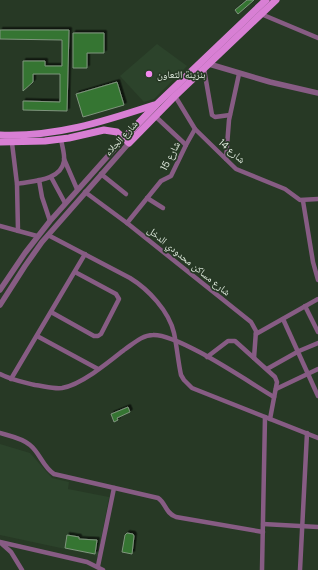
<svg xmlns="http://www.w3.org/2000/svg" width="318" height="570" font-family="'DM Sans','Noto Naskh Arabic',sans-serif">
  <defs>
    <filter id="shadow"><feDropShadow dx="2.5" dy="-2.5" stdDeviation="0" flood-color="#0009"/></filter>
  </defs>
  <rect width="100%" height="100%" fill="#273925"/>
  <g fill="#2c432b">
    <path d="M157 44 187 66 154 99 144 102 120 76Z"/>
    <path d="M0 444 30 453 52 478 69 482 68 489 109 497 98 556 0 535Z"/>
  </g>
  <g fill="#357532" stroke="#7f957d" filter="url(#shadow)">
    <path d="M247 0H254L238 14 235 10Z"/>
    <path d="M0 30H69L67 111 23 110V101L60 102V74H33V82L23 91V61H45V66H62V40L0 39Z"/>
    <path d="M73 33H104V53H87V68H73Z"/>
    <path d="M117 82 124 105 83 117 76 94Z"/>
    <path d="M128 407 130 412 117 418 118 420 114 422 111 414Z"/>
    <path d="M127 533 133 534 134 536 132 554 122 552 125 535Z"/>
    <path d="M67 535 79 537V539L97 540 95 554 65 548Z"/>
  </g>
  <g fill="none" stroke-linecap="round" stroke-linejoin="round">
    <g stroke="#875c84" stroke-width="4.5">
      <path d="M261 14 318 38"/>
      <path d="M204 69 212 115 215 117 230 115"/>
      <path d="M175 96 195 129 236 169 285 189 300 200 318 199"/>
      <path d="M155 116 186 145"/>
      <path d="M12 143 17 184 18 231"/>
      <path d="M64 159 77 189"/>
      <path d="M226 159 229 120 239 74"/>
      <path d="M101 174 126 194"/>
      <path d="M51 177 65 203"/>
      <path d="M39 180 42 197 50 221"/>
      <path d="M17 184C32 181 61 181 64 161 65 154 62 146 61 139"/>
      <path d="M85 192 127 223 251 322 256 331 254 358"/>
      <path d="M147 198 163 208"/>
      <path d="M303 201 313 262 318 280"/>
      <path d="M127 223 161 181 171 176 186 145 195 129"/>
      <path d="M0 226 37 236"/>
      <path d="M48 235 130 278C148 289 169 311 174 333 177 347 178 361 181 375L184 380 192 388 318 438"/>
      <path d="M305 306 318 332"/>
      <path d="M51 312 94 336H98L101 334 119 299 116 294 75 272"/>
      <path d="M283 319 318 396"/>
      <path d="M256 334 318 299"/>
      <path d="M37 336 98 369"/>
      <path d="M207 357 228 341H235L275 377 277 382 270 419"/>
      <path d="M267 369 299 351 318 343"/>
      <path d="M0 374C11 380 23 382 35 385 44 386 53 389 62 388 81 385 109 362 124 350 133 344 142 335 153 335 179 334 250 383 274 397"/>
      <path d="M11 379 85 254"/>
      <path d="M276 389 318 369"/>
      <path d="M0 433C10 436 22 438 30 445 40 453 43 467 54 474L158 498C166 503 165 513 176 517L263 532"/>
      <path d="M263 524 318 527"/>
      <path d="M0 542 87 562 103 570"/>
      <path d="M1 543 11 552 22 570"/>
      <path d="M98 566 114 488"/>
      <path d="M262 570 265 417"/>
      <path d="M300 570 307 433"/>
    </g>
    <g stroke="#875c84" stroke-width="5.5">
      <path d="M209 64 270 82 318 93"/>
      <path d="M0 290 25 253 50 221 124 138"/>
      <path d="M0 305 25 266 42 242 129 143"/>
    </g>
    <g stroke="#d87fd4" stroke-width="7">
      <path d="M0 135C56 137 102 122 154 105"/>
      <path d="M124 138 157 104 266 0"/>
      <path d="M0 142 45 141 69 138 104 130 117 132 129 143 175 96 276 0"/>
    </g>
  </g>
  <circle fill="#f489f0" stroke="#273925" stroke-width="1.5" cx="149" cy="74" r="4"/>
  <g text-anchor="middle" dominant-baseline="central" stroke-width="3.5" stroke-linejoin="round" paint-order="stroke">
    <g font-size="10" fill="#dfeadd" stroke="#273925" text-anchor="start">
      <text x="157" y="74">بنزينة التعاون</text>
    </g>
    <g font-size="10" fill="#dfeadd" stroke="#273925">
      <text transform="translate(121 138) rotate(-47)">شارع الجلاء</text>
      <text transform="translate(232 151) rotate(41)">شارع 14</text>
      <text transform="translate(170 156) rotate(-63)">شارع 15</text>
      <text transform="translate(189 261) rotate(39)">شارع مساكن محدودي الدخل</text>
    </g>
  </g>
</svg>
